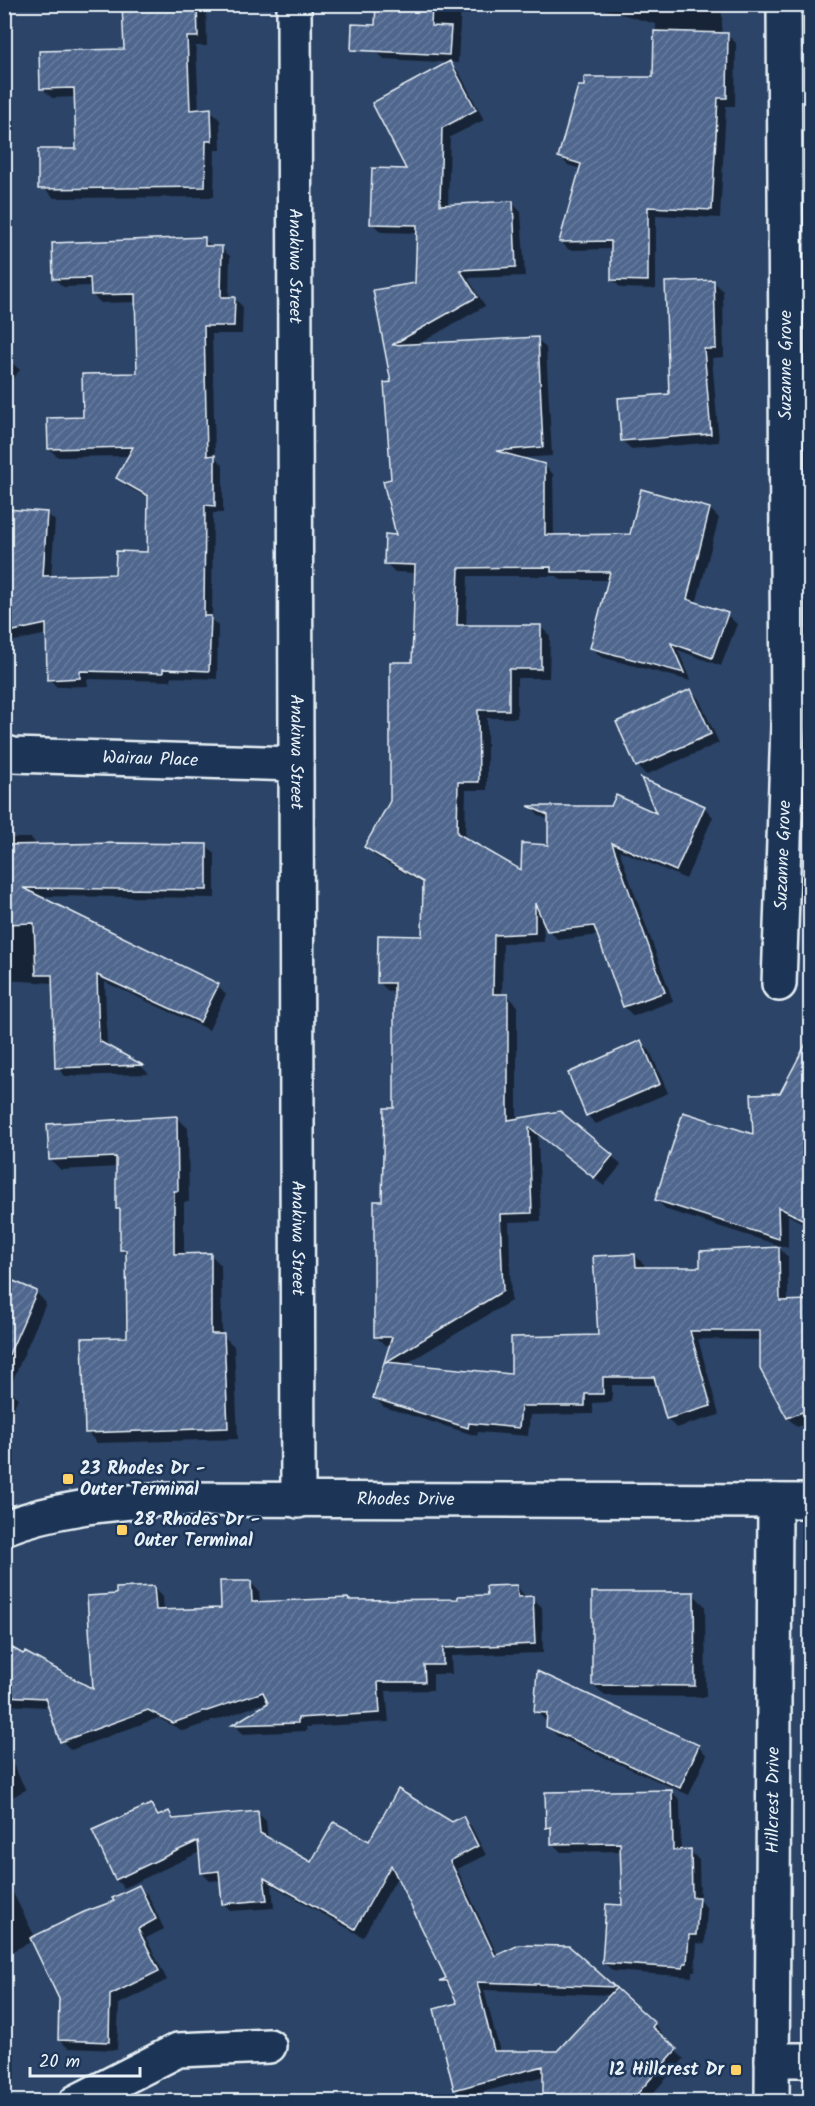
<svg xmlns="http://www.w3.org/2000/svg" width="815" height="2106" font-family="Kalam,sans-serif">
  <defs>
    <pattern id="building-hatch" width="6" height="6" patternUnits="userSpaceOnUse" patternTransform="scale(1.5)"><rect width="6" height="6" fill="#4f668d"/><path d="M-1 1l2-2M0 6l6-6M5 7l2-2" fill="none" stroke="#687c9e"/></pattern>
  </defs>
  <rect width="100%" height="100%" fill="#2c4467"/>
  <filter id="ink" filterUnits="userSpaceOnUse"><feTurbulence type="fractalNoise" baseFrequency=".0167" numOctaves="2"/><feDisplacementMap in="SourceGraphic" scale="12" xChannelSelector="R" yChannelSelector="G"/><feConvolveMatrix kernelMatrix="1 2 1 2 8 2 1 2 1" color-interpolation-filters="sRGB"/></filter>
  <g filter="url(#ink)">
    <g fill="#0007" fill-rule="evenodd">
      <path d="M124 4H206L207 46H196L199 111 210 110 220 120 221 150H215L214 197 54 198 44 188 77 150 75 97 52 98 42 88 126 51Z"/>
      <path d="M377 4H461L458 63 384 59 375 50Z"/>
      <path d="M586 4H722V35H727L736 43 735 106H726L720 218 656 215V289L621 288 613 280 612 249 569 250 561 242 581 169 568 165 560 157 585 87 655 78 656 24Z"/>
      <path d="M450 63 459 72 484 120 450 137 448 206 512 203 521 212 525 276 468 278 485 306 417 345 537 339 546 348 552 456 520 458 544 465 553 474 554 536H631L710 509 719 518 696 604 727 615 737 624 721 666 678 650 691 681 601 657 592 648 610 580H561L557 576H468L466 626 541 627 550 636 549 678H517V718H487V790H466L465 839 522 872 549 847V820L539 815 531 808H612L659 815 704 807 713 817 686 879 619 850 673 1001 633 1016 624 1006 599 935 558 940 549 930 543 919 544 942 503 943 502 995 508 996 517 1005V1120L612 1156 621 1165 604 1186 538 1134 541 1221 509 1222 511 1301 404 1365 513 1376 599 1337 634 1255 644 1264V1269H702L779 1248 788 1257V1302L808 1301 810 1303V1422L797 1427 788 1418 762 1340 698 1339 719 1415 676 1428 667 1418 658 1385H612V1402L593 1403V1414L530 1415 528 1436 478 1432 477 1436 384 1407 375 1398 391 1345H385L375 1336 383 1203 395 1109V991H388L379 982 423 937 425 885 375 856 366 847 392 801 413 663 416 573 395 572 386 563 398 536 392 480V383L375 291 417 285 419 233 381 232 372 223 409 170Z"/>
      <path d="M204 239 213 248H221L230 256 229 298H234L243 307 242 334H212L215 457 223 465V513H213L212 620 218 626 217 679 171 677V681L87 679 88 686 57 687 49 679 48 634 4 643V559L7 510 46 513 55 521 51 578 117 576 148 554 150 499 126 486 118 478 130 456 58 457 49 449 138 374 137 302 101 303 92 295V286L63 287 55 279Z"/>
      <path d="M714 282 723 291 724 357 712 358 719 442 631 449 622 440 670 395Z"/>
      <path d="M4 356 20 370 4 389Z"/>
      <path d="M690 690 699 699 719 743 646 775 638 766 618 722Z"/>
      <path d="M4 838H31L39 847 207 846 215 854V898L36 896 218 986 226 994 209 1030 105 982 107 1047 142 1067 149 1074 65 1076 57 1067 54 983 4 980Z"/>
      <path d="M641 1042 650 1051 668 1093 596 1124 587 1115Z"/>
      <path d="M798 1063 810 1070V1227L788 1215V1248L667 1210 657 1200 754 1136 781 1095Z"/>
      <path d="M4 1107 13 1146 4 1147Z"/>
      <path d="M177 1118 188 1128 189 1202H184V1255H211L221 1265 222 1335 234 1346 238 1439 97 1443 87 1432 128 1338V1256L121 1250V1212L118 1208V1167L61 1170 50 1159Z"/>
      <path d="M4 1278 36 1292 46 1303 9 1389 18 1398 4 1430Z"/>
      <path d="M250 1582 259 1591 260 1603 460 1601 488 1597 517 1586 526 1598H532L542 1607 543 1653 451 1656 452 1674H433V1690L386 1691 389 1722 306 1727 307 1731 243 1734 235 1725 273 1700 217 1720H211L210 1722 183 1731 158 1718 71 1750 62 1741 49 1707 4 1705V1644L95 1691 118 1596 154 1588 163 1597 164 1611 222 1610Z"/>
      <path d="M693 1594 705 1606 706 1697 605 1696 593 1684Z"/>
      <path d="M538 1673 698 1747 707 1755 689 1795 557 1736 548 1726V1721L545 1720 536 1711Z"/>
      <path d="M4 1747 26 1790 4 1801Z"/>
      <path d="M671 1791 680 1800 681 1851H690L699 1860 700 1901 707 1908 705 1944 697 1943 695 1971H692V1977L613 1971 604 1963 623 1907 622 1851 561 1852 552 1843V1832L547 1827Z"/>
      <path d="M151 1805 161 1816 169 1812 176 1820 257 1812 266 1821 268 1839 312 1864 369 1843 452 1823 463 1818 471 1826 486 1855 457 1869 498 1956 569 1947 654 2024 662 2033 659 2035 684 2059 645 2102H544V2076L464 2097 455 2089 459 2004 452 1989 443 1981 448 1979 398 1876 363 1937 272 1885 274 1908 231 1911 223 1903 221 1880 210 1881 202 1873 200 1852 124 1888 116 1880 94 1831ZM484 1990 611 1995 557 2053 500 2052Z"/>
      <path d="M4 1879 8 1883 35 1937 115 1902 139 1887 148 1895 164 1929 146 1938 167 1980 119 2004 117 2050 68 2048 59 2039 60 1999 33 1941 4 1955Z"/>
    </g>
    <g fill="url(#building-hatch)" stroke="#e8f1f8" stroke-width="1.5">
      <path d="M122 4H197L198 37H187L190 110 211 108 212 141H206L205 187 38 189V149H76L74 88 40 89 39 51 124 49Z"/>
      <path d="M376 4H432L431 26 451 27 449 55 351 50 352 24 375 25Z"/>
      <path d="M654 31 728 33 727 98H718L712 210 648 207V281L611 280V241L559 242 581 164 558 157 578 86H584V77H653Z"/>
      <path d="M450 61 476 110 442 128 440 205 513 201 516 267 460 270 477 297 392 345 538 337 543 447 496 451 545 464V535L630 534 641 489 710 508 687 599 728 613 712 658 671 643 684 673 590 648 610 572H551V567L459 568 457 625H541V669H509V710H478L479 782H458L457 833 521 870 522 843 548 845V815L528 806H611L616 795 656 813 641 778 705 806 676 871 612 843 665 992 623 1007 594 926 547 931 535 903V933L494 935 493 994H508V1120L560 1111 613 1155 594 1178 529 1127 532 1213 500 1214 503 1291 386 1362 511 1374V1337L598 1335 593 1256 635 1254 636 1267H700V1251L779 1247 780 1301 809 1300 810 1409 787 1418 760 1369V1331H690L711 1406 666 1419 654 1377H603V1394H585V1406H521L519 1428 469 1423 468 1428 373 1398 392 1337H374V1201H382L384 1108H394V983H377L378 935 422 936 423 882 364 847 390 801V662H412L415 565 384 564 385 534 396 535 383 481 391 479 384 383 391 382 373 290 415 283 417 225 370 224 372 168 406 169 372 103Z"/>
      <path d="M205 237V246H222L221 297H235L234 326H204L207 456 215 455V506L205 505 204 616H211L209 671 163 669V673L80 671V678L47 680 46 624 4 633 6 509 47 512 43 576 115 574 116 551 147 552 148 496 116 478 133 447 48 449 47 418 83 417 82 374 137 373 135 294 91 295 90 278 53 279 52 243Z"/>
      <path d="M714 280 716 349H704L711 434 621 441 618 398 669 394 665 282Z"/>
      <path d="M691 689 711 734 636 767 616 722Z"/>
      <path d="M117 843 207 844V890L23 888 219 984 200 1022 97 975 99 1041 143 1065 55 1068 52 975H36L34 923 4 924V845Z"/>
      <path d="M810 1036V1223L778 1207 779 1239 655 1200 683 1112 753 1134 751 1094 780 1093Z"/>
      <path d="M641 1040 660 1084 586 1116 568 1073Z"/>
      <path d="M177 1116 178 1191H174V1254L211 1253V1334H224L228 1428 85 1433 82 1338 127 1337 126 1250H120V1209H116V1157L49 1160 47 1124Z"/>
      <path d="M4 1277 37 1291 4 1366Z"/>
      <path d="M220 1581H251L252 1602 348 1598 349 1600 458 1599V1596L487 1595 486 1586 517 1585 518 1597 533 1596 535 1644 443 1648V1665H424L425 1682H378L380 1713 298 1718V1723L232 1725 268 1703 263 1692 207 1711H202L201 1713 173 1723 148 1710 60 1742 45 1698 4 1696V1643L23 1654 25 1652 93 1689 87 1596 116 1594V1588L154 1586 156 1610 221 1608Z"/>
      <path d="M592 1592H694L695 1686 592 1685Z"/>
      <path d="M537 1671 699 1745 680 1788 546 1727 547 1713 534 1712Z"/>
      <path d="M398 1789 452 1822 463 1816 478 1846 450 1861 495 1956 519 1945 569 1946 615 1987 477 1982 494 2051H557L616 1988 655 2023 652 2027 677 2049 630 2102H543V2066L454 2090 434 2009 457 2003 447 1981H440L446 1978 391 1865 355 1929 264 1878 267 1900 222 1904 219 1871 201 1873 198 1841 115 1880 92 1830 151 1804 158 1816 169 1811 173 1819 258 1811 260 1833 311 1862 334 1822 369 1841Z"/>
      <path d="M672 1790 673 1850 691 1849 692 1897H699L696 1935H689L687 1963H684L683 1968 602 1963 606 1904 622 1905 620 1843 551 1844V1827L546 1828 545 1792Z"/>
      <path d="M139 1885 156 1919 138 1929 159 1971 110 1995 109 2042 58 2040 59 1999 30 1938 84 1912 114 1901 112 1898Z"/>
    </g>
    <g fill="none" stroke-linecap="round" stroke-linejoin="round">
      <g stroke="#e8f1f8" stroke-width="38">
        <g id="street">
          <path id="s1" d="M294 4 298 1501"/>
          <path id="s2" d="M4 752 13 755 296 764"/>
          <path id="s3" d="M779 984 788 726 784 4"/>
          <path id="s4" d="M4 1528C56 1508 107 1504 162 1499L810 1501"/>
          <path d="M772 2060H810"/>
          <path d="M76 2102 178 2050 269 2046"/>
          <path id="s5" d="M772 2102 775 1501"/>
        </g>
      </g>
      <use href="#street" stroke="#1d3557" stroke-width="33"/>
    </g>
  </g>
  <g fill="#ffd166" stroke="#1d3557" stroke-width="2">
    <rect x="62" y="1473" width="12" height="12" rx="3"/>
    <rect x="116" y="1524" width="12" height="12" rx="3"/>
    <rect x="730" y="2064" width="12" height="12" rx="3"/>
  </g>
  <g text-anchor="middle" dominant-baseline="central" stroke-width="5" stroke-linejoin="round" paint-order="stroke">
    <g font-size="18" fill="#e8f1f8" stroke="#1d3557">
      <text stroke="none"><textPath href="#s1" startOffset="262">Anakiwa Street</textPath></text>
      <text transform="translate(786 365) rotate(-90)">Suzanne Grove</text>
      <text stroke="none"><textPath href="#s1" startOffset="748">Anakiwa Street</textPath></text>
      <text stroke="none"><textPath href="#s2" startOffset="147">Wairau Place</textPath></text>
      <text stroke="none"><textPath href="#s3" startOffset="129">Suzanne Grove</textPath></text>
      <text stroke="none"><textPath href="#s1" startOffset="1234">Anakiwa Street</textPath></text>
      <text stroke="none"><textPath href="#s4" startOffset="405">Rhodes Drive</textPath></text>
      <text stroke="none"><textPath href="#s5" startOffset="302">Hillcrest Drive</textPath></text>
    </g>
    <g font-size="18" font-weight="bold" fill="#e8f1f8" stroke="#1d3557" text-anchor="start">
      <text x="80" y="1469">23 Rhodes Dr -<tspan x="80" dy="21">Outer Terminal</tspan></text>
      <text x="134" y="1520">28 Rhodes Dr -<tspan x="134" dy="21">Outer Terminal</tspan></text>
      <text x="724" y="2070" text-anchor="end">12 Hillcrest Dr</text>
    </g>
  </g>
  <rect width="815" height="2106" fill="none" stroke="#1d3557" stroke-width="24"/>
  <rect x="12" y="12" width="791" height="2082" fill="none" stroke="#e8f1f8" stroke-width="2" filter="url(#ink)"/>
  <path d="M30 2067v9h110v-9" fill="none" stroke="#e8f1f8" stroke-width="3"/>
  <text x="39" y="2067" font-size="18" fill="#e8f1f8" stroke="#1d3557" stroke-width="4.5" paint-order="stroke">20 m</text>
</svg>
